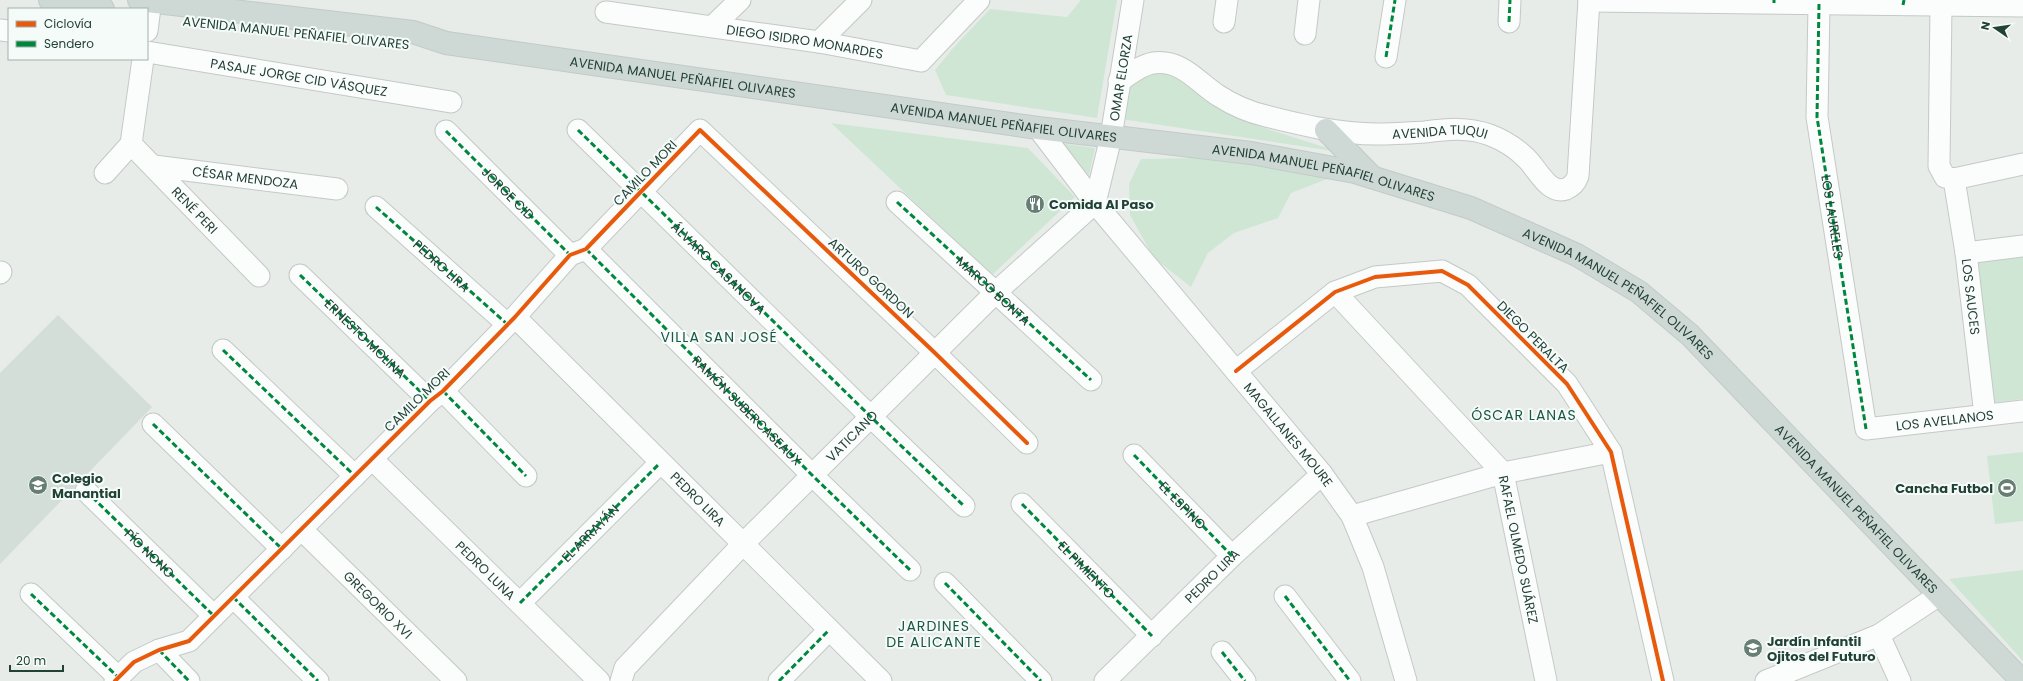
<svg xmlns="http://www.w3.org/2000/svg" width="2023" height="681" font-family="Poppins,sans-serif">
  <rect width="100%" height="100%" fill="#e7ece9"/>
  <path fill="#d4ded9" d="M58 315 152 407 0 564V373Z"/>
  <g fill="#cfe6d5">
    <path d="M1081 0H1117L1097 118 946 95 935 70 954 47 990 9 1067 17Z"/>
    <path d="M1151 73 1177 75 1230 114 1249 123 1340 152 1121 119 1130 87Z"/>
    <path d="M831 123 1028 148 1075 197 992 275Z"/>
    <path d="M1059 143 1095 148 1089 175Z"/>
    <path d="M1193 158 1251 164 1327 179 1291 193 1278 218 1234 233 1208 253 1191 287 1154 258 1130 215 1129 184 1141 159Z"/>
    <path d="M2023 249V399L1990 403 1974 256Z"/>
    <path d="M2023 452V521L1995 524 1987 456Z"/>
    <path d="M2023 570V661L1949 579Z"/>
  </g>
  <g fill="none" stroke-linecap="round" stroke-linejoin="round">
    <g stroke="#c4c9c6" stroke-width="23">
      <g id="minor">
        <path d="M1589 1 2023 6"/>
        <path id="s1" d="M1819 4 1817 117 1866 429 2023 411"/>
        <path d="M1941 5 1939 166 1945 177 1954 179 2023 164"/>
        <path id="s2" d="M606 12 819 42 921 61 979 0"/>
        <path d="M1224 22 1227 0"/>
        <path d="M1509 22 1510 0"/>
        <path d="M713 26 740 0"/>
        <path d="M0 30 9 31"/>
        <path d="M147 31 151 0"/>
        <path d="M1305 34 1309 0"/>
        <path d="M819 42 861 0"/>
        <path id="s3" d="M147 52 451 102"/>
        <path d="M1386 57 1395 0"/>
        <path id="s4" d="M1119 81C1129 75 1141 65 1153 63 1182 59 1197 82 1219 96 1233 105 1249 112 1266 116 1302 125 1339 134 1376 134 1392 134 1409 133 1425 132 1448 129 1468 127 1490 135 1503 140 1516 148 1526 158 1537 168 1548 195 1566 189 1573 186 1576 182 1578 176L1589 0"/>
        <path id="s5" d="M1038 128 1095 203 1322 474 1352 516 1373 567 1406 681"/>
        <path d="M578 130 871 417 964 506"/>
        <path d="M446 131 570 255"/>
        <path id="s6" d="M131 144 259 276"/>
        <path id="s7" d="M154 166 337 189"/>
        <path d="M105 173 131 144 143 59"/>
        <path id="s8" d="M1954 179 1966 253 1985 415"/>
        <path id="s9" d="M897 202 1091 380"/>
        <path id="s10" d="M1095 203 1111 137 1133 0"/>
        <path id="s11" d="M376 207 507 324"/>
        <path d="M586 249 812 475 910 570"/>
        <path d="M1966 253 2023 246"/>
        <path d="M0 273 1 272"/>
        <path id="s12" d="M300 275 430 401"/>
        <path id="s13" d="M1335 292 1503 473 1546 681"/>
        <path id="s14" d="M515 317 881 681"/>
        <path d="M223 350 355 476"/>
        <path d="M1236 371 1335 292 1375 277 1442 271 1468 285 1567 384 1611 452 1663 681"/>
        <path d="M443 391 526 476"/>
        <path d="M153 424 282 549"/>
        <path id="s15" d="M1134 455 1232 556"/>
        <path id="s16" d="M372 459 599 681"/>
        <path id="s17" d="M86 491 214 616"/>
        <path d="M1022 504 1152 636"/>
        <path d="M1352 516 1503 473 1611 452"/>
        <path id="s18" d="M301 529 456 681"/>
        <path d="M945 583 1041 681"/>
        <path d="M31 594 119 678"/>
        <path d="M1285 596 1350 681"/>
        <path d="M233 597 318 681"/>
        <path id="s19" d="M520 603 660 463"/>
        <path d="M1879 635 1900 681"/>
        <path d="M159 650 189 681"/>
        <path d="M1222 652 1245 681"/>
        <path d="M115 681 134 662 159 650 189 641 430 401 443 391 515 317 570 255 586 249 700 130 935 353 1027 443"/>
        <path id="s20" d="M621 681 625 668 743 544 996 292 1095 203"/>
        <path d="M779 681 829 630"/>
        <path id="s21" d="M1105 681 1232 556 1322 474"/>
        <path d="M1766 681 1879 635 1939 595"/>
      </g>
    </g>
    <g stroke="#c2cbc7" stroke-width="24">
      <g id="major">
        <path d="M50 0 103 9"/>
        <path id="s22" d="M139 0 413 32 446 43 1038 128 1251 153 1355 172 1471 208 1577 255 1639 292 1690 335 2022 681"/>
        <path d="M1326 130 1372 177"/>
      </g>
    </g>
    <use href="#minor" stroke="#fbfcfc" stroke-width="21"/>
    <use href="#major" stroke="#ced8d4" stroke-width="22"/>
    <g stroke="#00873e" stroke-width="3" stroke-dasharray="6 3" stroke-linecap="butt">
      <path d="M1774 3V0"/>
      <path d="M1819 4 1817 117 1866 429"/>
      <path d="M1903 5 1904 0"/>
      <path d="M1509 22 1510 0"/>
      <path d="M1386 57 1395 0"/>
      <path id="s23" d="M578 130 871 417 964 506"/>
      <path id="s24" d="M446 131 570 255"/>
      <path d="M897 202 1091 380"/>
      <path d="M376 207 507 324"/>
      <path id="s25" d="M586 249 812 475 910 570"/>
      <path d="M300 275 430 401"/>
      <path d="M223 350 355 476"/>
      <path d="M443 391 526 476"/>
      <path d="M153 424 282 549"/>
      <path d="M1134 455 1232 556"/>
      <path d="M86 491 214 616"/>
      <path id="s26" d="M1022 504 1152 636"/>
      <path d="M945 583 1041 681"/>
      <path d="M31 594 119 678"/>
      <path d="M1285 596 1350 681"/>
      <path d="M233 597 318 681"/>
      <path d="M520 603 660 463"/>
      <path d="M159 650 189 681"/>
      <path d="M1222 652 1245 681"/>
      <path d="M779 681 829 630"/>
    </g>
    <g stroke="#f5fbf8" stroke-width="6">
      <g id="cycleway">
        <path d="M1236 371 1335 292 1375 277 1442 271 1468 285 1567 384 1611 452 1663 681"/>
        <path d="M115 681 134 662 159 650 189 641 430 401 443 391 515 317 570 255 586 249 700 130 935 353 1027 443"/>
      </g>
    </g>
    <use href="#cycleway" stroke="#e8590c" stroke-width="4"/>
  </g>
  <defs>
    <g id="restaurant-disc" transform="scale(1)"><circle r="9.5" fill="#677e75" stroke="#f5fbf8"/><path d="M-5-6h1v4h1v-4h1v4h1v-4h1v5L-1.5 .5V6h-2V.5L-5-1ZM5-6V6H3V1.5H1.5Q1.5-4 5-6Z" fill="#fff"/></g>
    <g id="school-disc" transform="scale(1)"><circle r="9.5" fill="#677e75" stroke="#f5fbf8"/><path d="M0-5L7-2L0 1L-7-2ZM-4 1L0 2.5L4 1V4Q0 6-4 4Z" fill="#fff"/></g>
    <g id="stadium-disc" transform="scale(1)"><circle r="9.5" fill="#677e75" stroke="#f5fbf8"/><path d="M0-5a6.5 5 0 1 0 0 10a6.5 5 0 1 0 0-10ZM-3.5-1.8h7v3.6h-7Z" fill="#fff"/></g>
  </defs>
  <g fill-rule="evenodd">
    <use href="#restaurant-disc" x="1035" y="204"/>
    <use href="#school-disc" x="38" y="485"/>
    <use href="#stadium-disc" x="2007" y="488"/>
    <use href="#school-disc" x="1753" y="648"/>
  </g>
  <g text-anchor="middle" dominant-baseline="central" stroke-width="4" stroke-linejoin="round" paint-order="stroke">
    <g font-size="13" fill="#224237" stroke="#f5fbf8">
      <text transform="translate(296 33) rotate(6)">AVENIDA MANUEL PEÑAFIEL OLIVARES</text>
      <text stroke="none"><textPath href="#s2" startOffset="201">DIEGO ISIDRO MONARDES</textPath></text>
      <text stroke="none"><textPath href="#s3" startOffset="154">PASAJE JORGE CID VÁSQUEZ</textPath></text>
      <text stroke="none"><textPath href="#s22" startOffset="550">AVENIDA MANUEL PEÑAFIEL OLIVARES</textPath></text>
      <text stroke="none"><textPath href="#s10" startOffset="128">OMAR ELORZA</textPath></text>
      <text stroke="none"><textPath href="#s22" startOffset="874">AVENIDA MANUEL PEÑAFIEL OLIVARES</textPath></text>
      <text stroke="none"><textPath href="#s4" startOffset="342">AVENIDA TUQUI</textPath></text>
      <text transform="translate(645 173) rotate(-46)">CAMILO MORI</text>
      <text stroke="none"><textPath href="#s22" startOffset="1198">AVENIDA MANUEL PEÑAFIEL OLIVARES</textPath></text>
      <text stroke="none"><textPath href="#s7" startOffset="92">CÉSAR MENDOZA</textPath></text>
      <text stroke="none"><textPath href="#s24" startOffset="88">JORGE CID</textPath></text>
      <text stroke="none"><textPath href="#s6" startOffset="92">RENÉ PERI</textPath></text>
      <text stroke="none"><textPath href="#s1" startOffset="214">LOS LAURELES</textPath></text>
      <text stroke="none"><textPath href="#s11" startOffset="88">PEDRO LIRA</textPath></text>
      <text stroke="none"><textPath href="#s23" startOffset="197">ÁLVARO CASANOVA</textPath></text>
      <text transform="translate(871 278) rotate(43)">ARTURO GORDON</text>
      <text stroke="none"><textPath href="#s9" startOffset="131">MARCO BONTA</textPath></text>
      <text stroke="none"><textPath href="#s22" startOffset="1522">AVENIDA MANUEL PEÑAFIEL OLIVARES</textPath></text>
      <text stroke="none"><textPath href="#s8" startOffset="119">LOS SAUCES</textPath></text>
      <text transform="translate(1533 337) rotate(45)">DIEGO PERALTA</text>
      <text stroke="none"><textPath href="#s12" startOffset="91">ERNESTO MOLINA</textPath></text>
      <text transform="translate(417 400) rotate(-44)">CAMILO MORI</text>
      <text stroke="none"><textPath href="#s25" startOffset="228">RAMÓN SUBERCASEAUX</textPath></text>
      <text stroke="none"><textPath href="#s1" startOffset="508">LOS AVELLANOS</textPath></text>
      <text stroke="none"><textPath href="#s5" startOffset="396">MAGALLANES MOURE</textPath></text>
      <text stroke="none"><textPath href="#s20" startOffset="338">VATICANO</textPath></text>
      <text stroke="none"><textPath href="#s14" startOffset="258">PEDRO LIRA</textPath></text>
      <text stroke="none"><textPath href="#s15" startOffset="70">EL ESPINO</textPath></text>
      <text stroke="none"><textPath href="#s22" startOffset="1846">AVENIDA MANUEL PEÑAFIEL OLIVARES</textPath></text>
      <text stroke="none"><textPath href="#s19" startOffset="99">EL ARRAYÁN</textPath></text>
      <text stroke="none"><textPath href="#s13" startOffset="325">RAFAEL OLMEDO SUÁREZ</textPath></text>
      <text stroke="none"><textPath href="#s17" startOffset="89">PÍO NONO</textPath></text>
      <text stroke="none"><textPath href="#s16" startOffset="159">PEDRO LUNA</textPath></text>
      <text stroke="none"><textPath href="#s26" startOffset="92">EL PIMIENTO</textPath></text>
      <text stroke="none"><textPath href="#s21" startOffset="150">PEDRO LIRA</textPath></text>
      <text stroke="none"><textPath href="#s18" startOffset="108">GREGORIO XVI</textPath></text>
    </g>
    <g font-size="13" font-weight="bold" fill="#224237" stroke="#f5fbf8" text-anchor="start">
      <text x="1049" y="204">Comida Al Paso</text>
      <text x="52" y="478">Colegio<tspan x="52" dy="15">Manantial</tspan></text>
      <text x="1993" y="488" text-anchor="end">Cancha Futbol</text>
      <text x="1767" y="641">Jardín Infantil<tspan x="1767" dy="15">Ojitos del Futuro</tspan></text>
    </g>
    <g font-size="14" letter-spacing="1" fill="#1c5644" stroke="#f5fbf8">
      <text x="719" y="337">VILLA SAN JOSÉ</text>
      <text x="1524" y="415">ÓSCAR LANAS</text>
      <text x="934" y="626">JARDINES<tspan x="934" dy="16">DE ALICANTE</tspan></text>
    </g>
  </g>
  <rect x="8" y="8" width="140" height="52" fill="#f5fbf8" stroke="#a1b1ab"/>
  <rect x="16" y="21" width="20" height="6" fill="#e8590c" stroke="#a1b1ab"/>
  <text x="44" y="28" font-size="12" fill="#224237">Ciclovía</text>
  <rect x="16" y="41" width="20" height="6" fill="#00873e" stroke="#a1b1ab"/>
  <text x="44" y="48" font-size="12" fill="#224237">Sendero</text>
  <g transform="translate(1995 28) rotate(283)" stroke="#f5fbf8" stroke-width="3" paint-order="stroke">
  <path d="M0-3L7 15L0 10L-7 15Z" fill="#224237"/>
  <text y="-6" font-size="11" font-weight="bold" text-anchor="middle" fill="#224237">N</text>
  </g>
  <path d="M10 665v6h53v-6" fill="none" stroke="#224237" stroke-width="2"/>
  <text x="16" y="665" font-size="12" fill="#224237" stroke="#f5fbf8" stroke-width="3" paint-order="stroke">20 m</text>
</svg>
